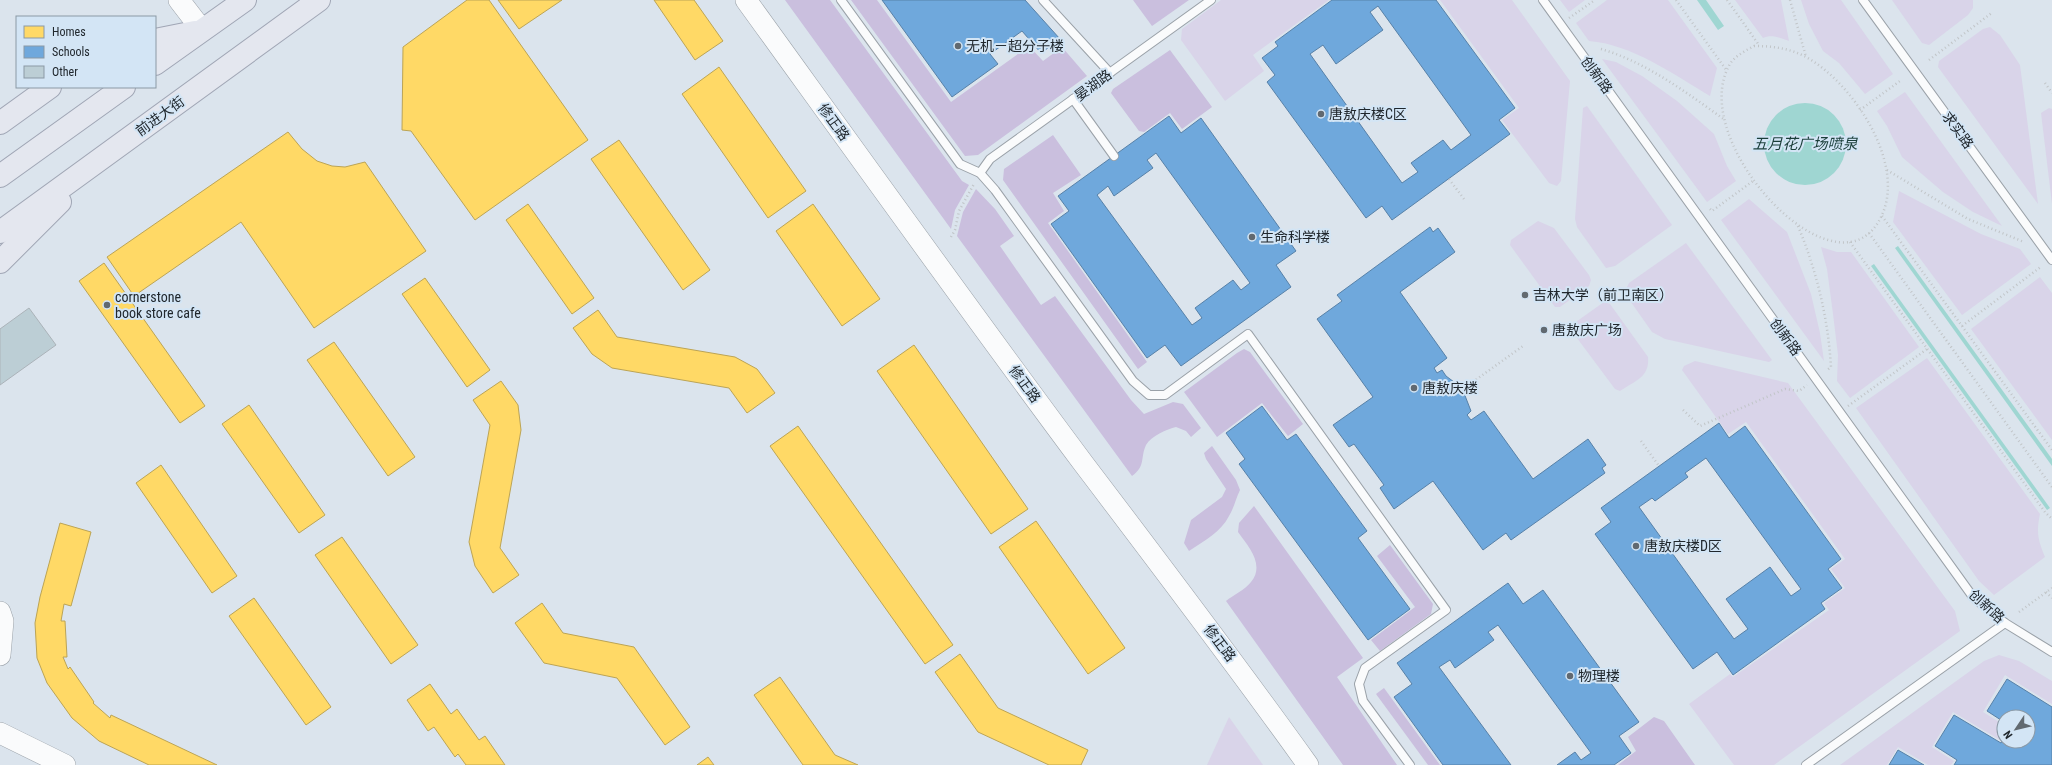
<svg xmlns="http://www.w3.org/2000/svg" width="2052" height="765" font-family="'Roboto Condensed','Noto Sans SC',sans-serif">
  <rect width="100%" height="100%" fill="#dbe4ed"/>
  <g fill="#d9d4e9">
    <path d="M1221 0H1329L1253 55 1264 71 1225 101 1181 40 1182 29Z"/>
    <path d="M1440 0H1512L1570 81 1561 181 1557 186 1549 183 1502 120 1519 108Z"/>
    <path d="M1560 0H1585L1569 12Z"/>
    <path d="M1607 0H1668L1717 68 1710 96C1675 75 1631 44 1589 41L1576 23Z"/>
    <path d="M1735 0H1781L1789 41C1780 38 1772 34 1763 38Z"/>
    <path d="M1801 0H1841L1893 74 1865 94 1839 63 1823 51 1809 24Z"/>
    <path d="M1892 0H1973V8L1968 15 1929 45 1922 43Z"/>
    <path d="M1990 27 2000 35 2020 65 2038 204 1938 67 1939 61 1983 29Z"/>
    <path d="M1602 59 1616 62 1642 76 1677 101 1714 134 1727 166 1736 181 1707 202Z"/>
    <path d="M1905 92 2002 226 1973 212 1943 192 1902 157 1887 126 1877 111Z"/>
    <path d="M1587 106 1672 225 1615 266 1606 268 1577 227 1575 219 1583 108Z"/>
    <path d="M2049 108 2052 109V204L2041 113Z"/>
    <path d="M1899 191 1981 234 2020 249 2031 264 1962 315 1893 222Z"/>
    <path d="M1749 199 1787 232 1811 294 1820 333 1824 361 1721 220Z"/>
    <path d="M1538 221 1554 228 1589 275 1591 280 1589 286 1560 307H1555L1510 245 1511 240Z"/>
    <path d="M1686 243 1772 360 1769 362 1665 339 1652 332 1626 295V289L1629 283Z"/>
    <path d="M1821 247 1837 252H1851L1919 347 1850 398 1837 381 1838 355 1833 314 1827 269Z"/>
    <path d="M2040 277 2052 293V440L1971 329Z"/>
    <path d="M1604 302 1610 304 1648 357C1650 377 1635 381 1620 391L1615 389 1571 330 1573 324Z"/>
    <path d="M1927 358 2040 514C2036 532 2038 540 2045 557L1994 595 1979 581 1856 408Z"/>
    <path d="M1695 361 1788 383 1955 611 1960 631 1774 765H1734L1689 704 1730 674 1733 677 1829 610 1824 603 1845 588 1831 569 1845 559 1746 422 1728 434 1682 370 1684 366Z"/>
    <path d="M1999 655 2019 661 2052 681V704L2005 675 1983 712 2004 725V733L2000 740 1953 712 1932 747 1954 761 1951 765H1928L1898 747 1887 765H1840L1984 661Z"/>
    <path d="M1229 717 1263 765H1207Z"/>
  </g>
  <g fill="#cabfde">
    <path d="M785 0H830L962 181 969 185 955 210 951 229Z"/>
    <path d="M851 0H877L951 102 1029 46 1043 61 1062 47 1087 76 978 155 965 156Z"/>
    <path d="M1133 0H1189L1152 26Z"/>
    <path d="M1170 50 1212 107 1182 129 1170 113 1144 132 1139 131 1111 93 1113 89Z"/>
    <path d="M1053 135 1081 175 1053 193 1064 211 1048 223 1147 362 1138 369 1003 180 1004 169Z"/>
    <path d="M976 189 995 209 1014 236 1000 246 1041 305 1055 296 1131 400 1144 414 1173 402 1183 404 1201 428 1191 437 1186 431 1176 427C1167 429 1151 436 1146 445 1140 458 1146 466 1132 476L957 236 963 212Z"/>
    <path d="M1244 349 1250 352 1303 424 1288 436 1262 403 1217 437 1184 392 1237 353Z"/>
    <path d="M1212 446 1236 480 1240 490C1236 498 1234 508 1229 516 1221 532 1204 541 1189 551L1184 543 1191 520 1222 497 1226 489 1206 459 1204 453Z"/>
    <path d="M1254 506 1363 658 1337 677 1397 765H1343L1226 601C1233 595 1245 590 1251 582 1265 565 1249 547 1238 532L1239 523Z"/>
    <path d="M1390 545 1433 604 1431 614 1380 651 1371 640 1415 607 1377 556Z"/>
    <path d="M1384 688 1440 765H1428L1376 694Z"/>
    <path d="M1654 717 1664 721 1695 765H1618L1636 751 1628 737Z"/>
  </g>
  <g fill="#9fd6d2">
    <path d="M1697 0H1706L1724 26 1718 30Z"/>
    <circle cx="1805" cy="144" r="41"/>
    <path d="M1898 246 2052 459V466L1895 248Z"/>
    <path d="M1874 264 2050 508 2047 510 1871 266Z"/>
  </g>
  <g fill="#ffd966" stroke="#bca455">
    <path d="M467 0H489L588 140 475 220 411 131 402 130 403 47Z"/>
    <path d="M498 0H562L519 29Z"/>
    <path d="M654 0H694L723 41 695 60Z"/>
    <path d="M719 67 806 191 768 218 682 94Z"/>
    <path d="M288 132 302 149 317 161 332 166 345 167 365 162 426 251 314 328 241 222 134 296 107 257Z"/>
    <path d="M619 140 710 270 683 290 591 159Z"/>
    <path d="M528 204 594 298 572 314 506 220Z"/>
    <path d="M813 204 880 299 842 326 776 231Z"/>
    <path d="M104 263 205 406 180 423 79 281Z"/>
    <path d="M425 278 490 370 467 387 402 294Z"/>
    <path d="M598 310 617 337 735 357 757 369 775 393 747 413 729 388 612 368 592 354 573 328Z"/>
    <path d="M334 342 415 457 388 476 307 360Z"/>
    <path d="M914 345 1028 509 991 534 877 371Z"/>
    <path d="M501 381 518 405 521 430 500 548 519 575 493 593 475 566 469 542 490 425 473 400Z"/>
    <path d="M249 405 325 515 299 533 222 424Z"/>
    <path d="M798 426 953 645 925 664 770 446Z"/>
    <path d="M161 465 237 576 212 593 136 483Z"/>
    <path d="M1036 521 1125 648 1088 674 999 547Z"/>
    <path d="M60 523 91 532 71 606 64 604 61 621H65L67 657H63L68 669 70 667 94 702 93 703 110 718 111 715 217 765H149L99 741 72 718 47 683 37 658 35 623 40 597Z"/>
    <path d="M342 537 418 645 391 664 315 555Z"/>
    <path d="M254 598 331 707 306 725 229 616Z"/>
    <path d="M542 603 563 633 634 647 690 727 665 745 617 678 544 663 515 623Z"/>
    <path d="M960 654 998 708 1088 750 1081 765H1049L978 732 935 672Z"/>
    <path d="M780 677 835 755 858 765H803L754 695Z"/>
    <path d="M430 684 451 714 457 709 479 740 485 736 505 765H466L458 754 455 757 434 727 428 731 407 700Z"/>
    <path d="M708 757 714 765H697Z"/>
  </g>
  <g fill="#6fa8dc" stroke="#5781a8" fill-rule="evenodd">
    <path d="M882 0H1025L1060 39 1041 53 1022 31 990 54 998 64 952 97Z"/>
    <path d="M1332 0H1436L1515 108 1499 120 1510 134 1392 220 1382 206 1366 218 1267 82 1275 75 1262 58 1278 46 1275 42ZM1378 6 1471 135 1451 150 1443 140 1411 163 1418 172 1402 183 1310 54 1323 45 1336 64 1383 30 1370 12Z"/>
    <path d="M1169 116 1181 133 1201 118 1296 251 1276 265 1291 287 1181 366 1165 345 1147 358 1051 224 1069 211 1058 196ZM1156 153 1250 283 1241 290 1233 280 1195 308 1202 318 1192 325 1097 195 1108 186 1114 196 1153 168 1147 160Z"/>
    <path d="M1430 227 1433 232 1438 228 1455 252 1400 292 1447 358 1434 368 1437 373 1442 370 1446 376 1462 388 1471 411 1467 415 1471 420 1484 411 1533 479 1588 439 1606 465 1602 468 1605 473 1511 540 1506 533 1483 550 1433 481 1394 509 1380 488 1384 485 1354 444 1349 447 1333 425 1373 397 1317 319 1342 301 1337 295Z"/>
    <path d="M1262 406 1287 440 1296 434 1367 531 1358 538 1410 609 1368 640 1239 464 1245 459 1226 433Z"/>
    <path d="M1719 423 1729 438 1745 426 1841 559 1828 569 1842 588 1821 603 1825 609 1733 675 1717 652 1693 669 1595 534 1611 522 1601 508ZM1706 458 1801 589 1791 596 1770 567 1726 599 1748 629 1734 639 1639 507 1652 498 1655 501 1688 477 1685 473Z"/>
    <path d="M1508 583 1523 604 1543 590 1639 722 1619 736 1631 753 1614 765H1557L1575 752 1581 760 1591 753 1498 625 1488 632 1494 640 1455 668 1450 660 1439 667 1511 765H1443L1394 697 1412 684 1397 663Z"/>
    <path d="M2007 679 2052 707V765H1954L1957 760 1935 746 1954 715 2001 743 2004 737V741H2028V717H2004V722L1987 711Z"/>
    <path d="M1898 750 1924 765H1889Z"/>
  </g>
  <path fill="#bcced5" stroke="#abb3b9" d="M29 308 56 345 0 385V329Z"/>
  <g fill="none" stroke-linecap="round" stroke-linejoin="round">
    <g stroke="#9aa1a8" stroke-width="10">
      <g id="lane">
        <path d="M841 0 960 164 980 173 995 190 1133 381 1149 395H1165L1248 334 1446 610 1365 668 1359 684 1363 701 1410 765"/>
        <path d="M1043 0 1110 73"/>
        <path d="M1543 0 1973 597 2005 623 2052 652"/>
        <path d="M1863 0 2052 260"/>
        <path d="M1073 99 1114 156"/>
        <path d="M980 173 990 159 1211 0"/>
        <path d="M1806 765 2005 623"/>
      </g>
    </g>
    <g stroke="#9aa1a8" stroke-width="22">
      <g id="secondary">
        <path d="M179 0 202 30"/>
        <path d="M746 0C858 155 969 310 1083 463 1159 563 1235 663 1308 765"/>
        <path d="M0 612 3 621 0 655"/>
        <path d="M0 733 65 765"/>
      </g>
    </g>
    <g stroke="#a0a6b5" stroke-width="24">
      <g id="primary">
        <path d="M155 40 195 32"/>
        <path d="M155 64 245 0"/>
        <path d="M0 123 50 87"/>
        <path d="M0 176 124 87"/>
        <path d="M0 232 319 0"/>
        <path d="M0 262 60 202"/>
      </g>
    </g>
    <g stroke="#c1c5c8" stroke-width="2.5" stroke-dasharray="1 3" stroke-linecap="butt">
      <path d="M1676 0 1727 71"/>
      <path d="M1727 0 1759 45"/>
      <path d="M1790 0 1806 57"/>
      <path d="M1569 18 1595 0"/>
      <path d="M1754 46C1772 46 1789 48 1806 57 1852 82 1906 162 1882 215 1840 308 1684 141 1730 64 1735 56 1745 51 1754 46Z"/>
      <path d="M1601 49C1646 62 1687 93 1725 120"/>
      <path d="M1929 60 1993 12"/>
      <path d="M2045 83 2052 93"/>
      <path d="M1860 110 1900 81"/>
      <path d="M1887 170 1968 219 2024 242"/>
      <path d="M1449 179 1464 199"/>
      <path d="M1710 209 1712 211 1753 181"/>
      <path d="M1882 216 2052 450"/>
      <path d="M1798 226C1817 272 1828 318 1831 367L1826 371"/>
      <path d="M1869 233 2052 487"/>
      <path d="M951 237 955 230 959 211 974 184"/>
      <path d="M1850 242 2045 512 2052 519"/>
      <path d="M1962 326 2042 266"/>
      <path d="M1463 389 1523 346"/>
      <path d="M1848 406 1927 349"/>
      <path d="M1683 410 1700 426 1785 389 1799 391 1807 385"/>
      <path d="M1641 441 1659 466"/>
      <path d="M2046 592 2052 598"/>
      <path d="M2019 612 2052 588"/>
    </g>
    <use href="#lane" stroke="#fafbfc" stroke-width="8"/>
    <use href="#secondary" stroke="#fafbfc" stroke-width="21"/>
    <use href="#primary" stroke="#e4e7ef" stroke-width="22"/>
  </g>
  <g fill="#616970" stroke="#d3e5f5" stroke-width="1.5">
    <circle cx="958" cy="46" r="4"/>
    <circle cx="1321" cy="114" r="4"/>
    <circle cx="1252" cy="237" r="4"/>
    <circle cx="1525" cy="295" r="4"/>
    <circle cx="107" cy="305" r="4"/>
    <circle cx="1544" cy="330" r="4"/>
    <circle cx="1414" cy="388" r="4"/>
    <circle cx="1636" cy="546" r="4"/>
    <circle cx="1570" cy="676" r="4"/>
  </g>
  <g text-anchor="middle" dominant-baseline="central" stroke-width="4" stroke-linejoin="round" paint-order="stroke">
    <g font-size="14" fill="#20272d" stroke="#d3e5f5" text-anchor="start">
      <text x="966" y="46">无机－超分子楼</text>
      <text x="1329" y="114">唐敖庆楼C区</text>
      <text x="1260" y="237">生命科学楼</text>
      <text x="1533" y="295">吉林大学（前卫南区）</text>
      <text x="115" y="297">cornerstone<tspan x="115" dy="16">book store cafe</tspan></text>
      <text x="1552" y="330">唐敖庆广场</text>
      <text x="1422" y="388">唐敖庆楼</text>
      <text x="1644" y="546">唐敖庆楼D区</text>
      <text x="1578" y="676">物理楼</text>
    </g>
    <g font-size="14" fill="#20272d" stroke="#d3e5f5">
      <text transform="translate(1597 75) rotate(54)">创新路</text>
      <text transform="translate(1093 85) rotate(-36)">晏湖路</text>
      <text transform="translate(160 116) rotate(-36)">前进大街</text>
      <text transform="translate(834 122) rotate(54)">修正路</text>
      <text transform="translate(1958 130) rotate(54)">求实路</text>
      <text transform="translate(1786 337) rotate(54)">创新路</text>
      <text transform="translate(1025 384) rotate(54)">修正路</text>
      <text transform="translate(1987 606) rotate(42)">创新路</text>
      <text transform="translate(1220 643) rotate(53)">修正路</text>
    </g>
    <g font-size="15" font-style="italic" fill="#1a3e39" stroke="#d3e5f5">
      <text x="1805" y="144">五月花广场喷泉</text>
    </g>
  </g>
  <rect x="16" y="16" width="140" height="72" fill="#d3e5f5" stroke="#8b99a5"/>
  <rect x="24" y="26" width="20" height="12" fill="#ffd966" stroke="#8b99a5"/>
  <text x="52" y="36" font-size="12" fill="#20272d">Homes</text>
  <rect x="24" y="46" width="20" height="12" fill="#6fa8dc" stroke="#8b99a5"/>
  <text x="52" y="56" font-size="12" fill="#20272d">Schools</text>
  <rect x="24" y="66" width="20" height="12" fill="#bcced5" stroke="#8b99a5"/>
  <text x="52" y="76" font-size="12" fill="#20272d">Other</text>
  <g transform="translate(2016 729) rotate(235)"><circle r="19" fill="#d3e5f5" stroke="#8b99a5"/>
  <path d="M0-3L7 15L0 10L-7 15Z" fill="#616970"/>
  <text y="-6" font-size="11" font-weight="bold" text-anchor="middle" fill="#20272d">N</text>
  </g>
</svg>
